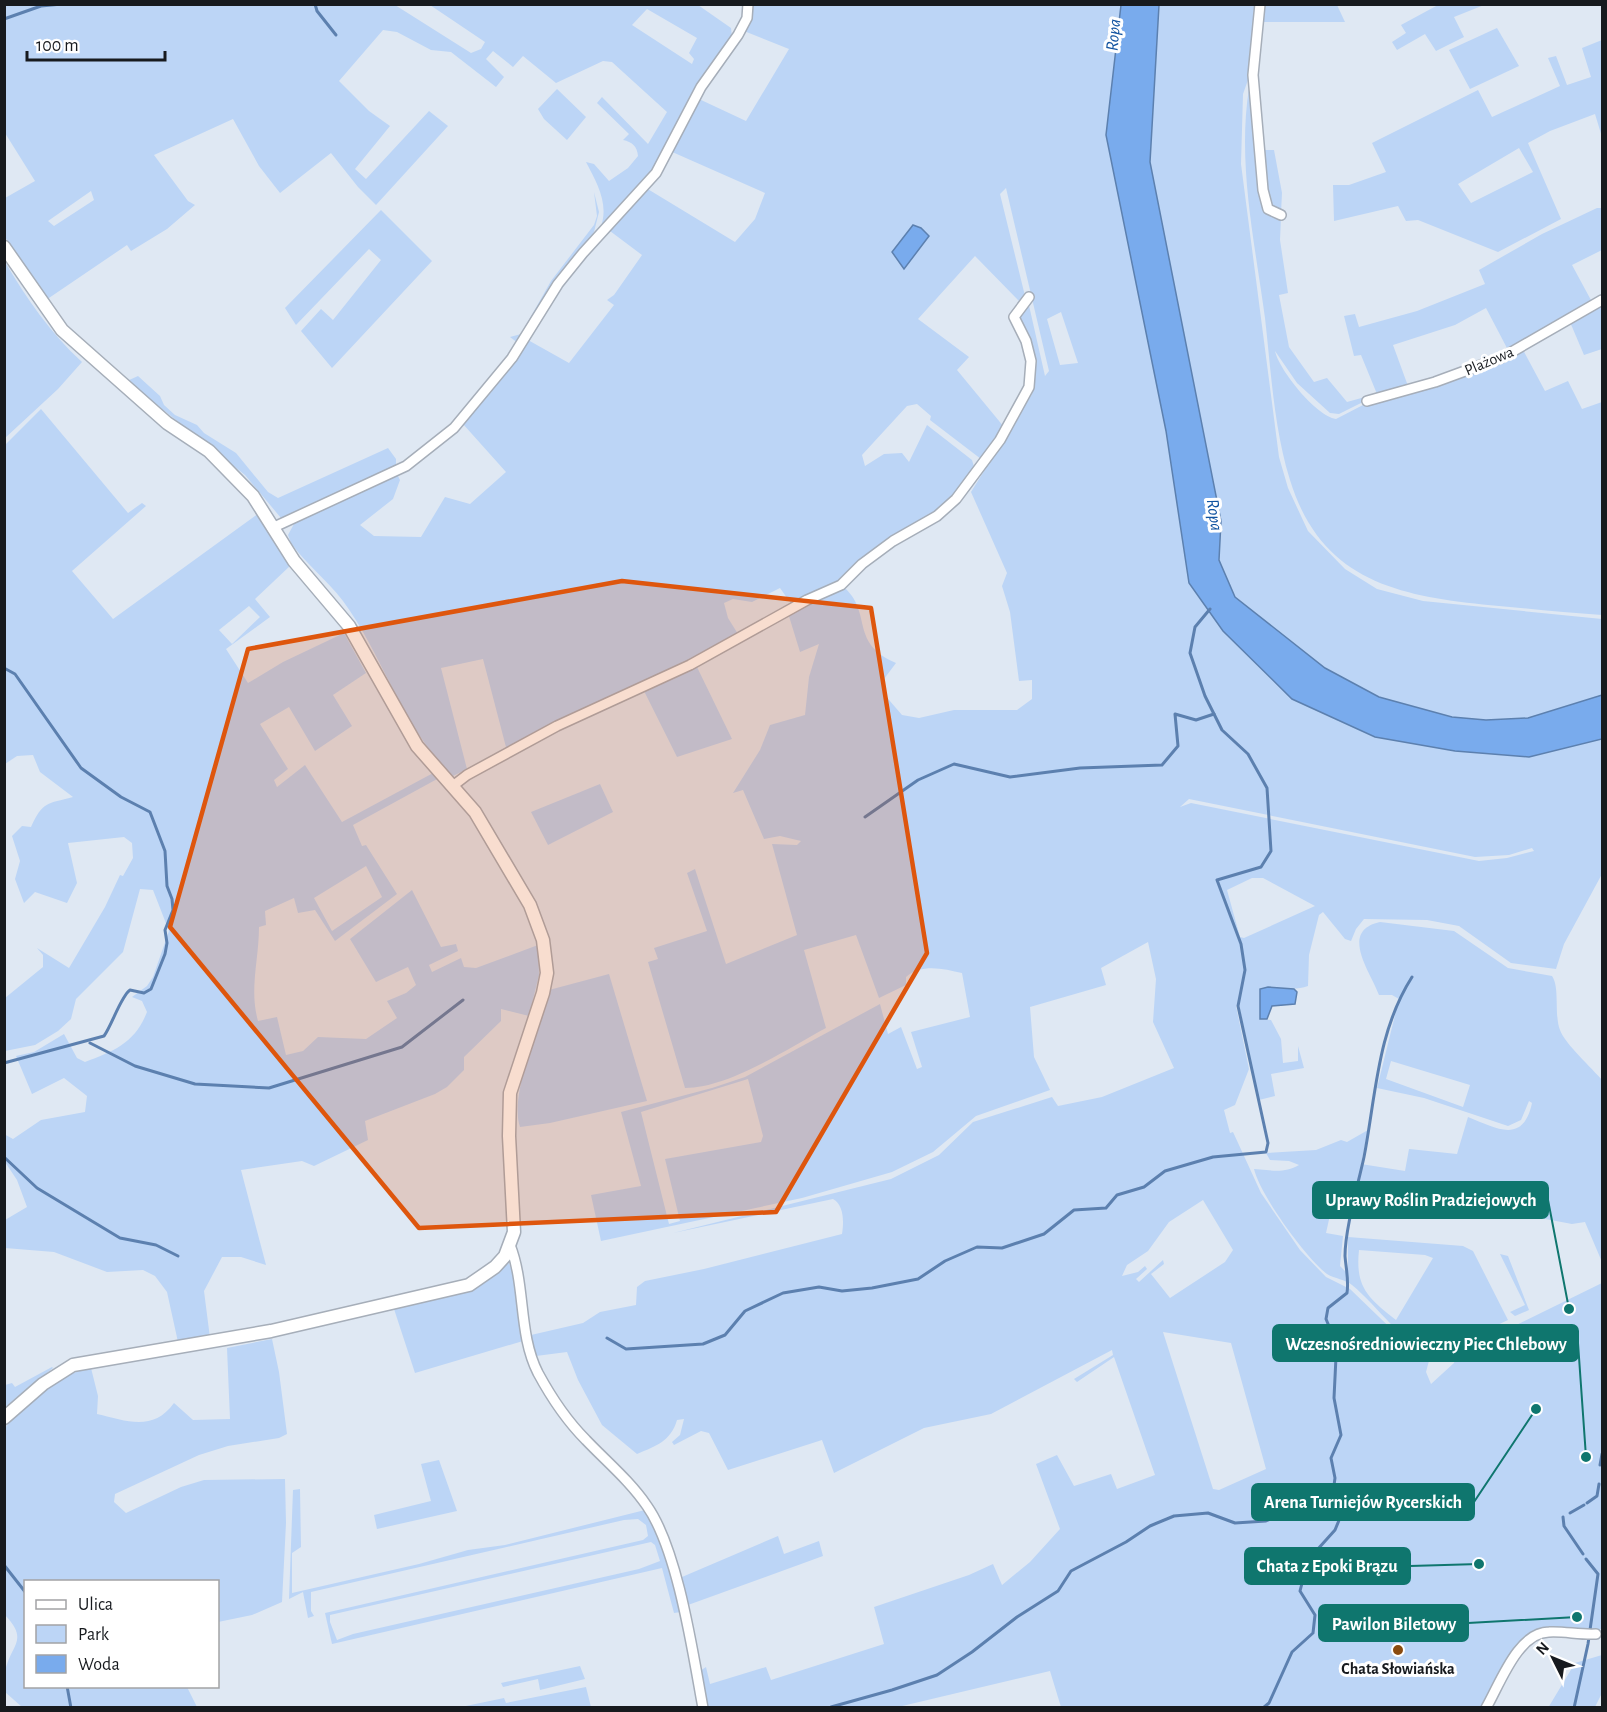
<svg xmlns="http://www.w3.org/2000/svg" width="1607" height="1712" font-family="'Alegreya Sans',sans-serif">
  <rect width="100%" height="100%" fill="#dfe8f3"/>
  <g fill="#bcd5f6" fill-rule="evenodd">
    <path d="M1264 4 1337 5 1345 22H1261Z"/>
    <path d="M5 5H395L471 53 481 49 485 42 430 5H698L731 28 732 37 690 96 652 173 625 199 600 229C610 205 597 183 586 162L594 164 609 181 628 168 638 156C637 146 632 142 623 140L629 134 597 103 602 97 648 144 667 112 612 62 603 61 556 83 523 56 513 67 493 51 486 59 504 77 496 87 451 52 431 50 397 32 383 30 339 81 369 111 390 126 355 169 366 179 429 111 448 126 376 205 358 187 331 153 280 193 259 166 233 119 154 155 188 201 195 205 167 229 131 251 127 245 46 300 5 237V198L35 181 5 133ZM647 9 697 38 689 53 694 59 692 64 632 25ZM91 191 94 200 54 226 48 221Z"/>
    <path d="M751 5H1121L1106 135 1166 431 1190 583 1292 699 1375 737 1455 751 1529 757 1602 739V874L1564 944 1556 969 1511 963 1459 926 1427 920 1364 919 1356 929 1351 941 1345 939 1323 912 1319 915 1309 955 1308 986C1292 992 1277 985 1260 989V1019L1271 1020 1281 1039 1283 1063 1298 1061V1046L1304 1068 1271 1074 1275 1096 1259 1100 1239 1005 1236 1006 1249 1069 1235 1105 1224 1110 1230 1133 1233 1132 1261 1193 1300 1250 1326 1277 1350 1289 1407 1344 1430 1357 1426 1372 1431 1384 1454 1363 1457 1354 1602 1283V1629L1534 1630 1516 1647 1483 1707H1061L1050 1671 898 1707H707L700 1671 706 1667 710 1684 766 1667 771 1680 884 1644 874 1607 969 1575 993 1564 1002 1585 1030 1562 1060 1529 1036 1464 1057 1455 1074 1486 1111 1474 1117 1489 1155 1475 1114 1357 1077 1382 1074 1379 1113 1355 1112 1350 991 1414 924 1428 834 1473 822 1440 728 1470 709 1433 701 1431 674 1445 672 1442 680 1435 684 1419 677 1420C671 1441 656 1446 637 1454L602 1425 578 1380 567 1352 536 1356 531 1335 583 1323 600 1312 636 1305 637 1287 645 1281 704 1269 842 1234C844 1222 844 1205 833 1199L673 1233 891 1179 939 1155 973 1122 1052 1097 1058 1106 1102 1097 1174 1068 1153 1022 1156 979 1148 942 1101 968 1106 985 1030 1007 1034 1057 1050 1090 976 1116 933 1152 892 1172 802 1198 601 1241 591 1195 641 1186 621 1112 712 1088 745 1077 880 1004 888 1034 901 1027 917 1069 922 1067 911 1032 970 1017 962 973C944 969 922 963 906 977V985L879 998 856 935 804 950 826 1028C787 1049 729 1088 685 1088L648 962 658 959 654 948 707 931 687 873 695 869 726 964 797 935 772 844 797 845 801 841 780 836 764 839 743 790 733 793 760 750 770 725 805 715 809 677 819 644 800 652 788 613 839 589H846C872 615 850 643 896 663L884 679 883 693 902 715 919 718 954 710H1017L1032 699V680L1019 681 1010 612 1002 586 1007 573 971 492 1032 394C1039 366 1027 342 1017 316L1028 301 1045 376 1049 371 1006 188 1000 194 1025 296 1020 302 975 256 918 319 969 357 957 370 1004 427 981 459 930 420 931 416 917 404 907 406 862 455 865 466 884 454 902 453 909 462 927 425 972 460 975 470 944 505 838 584 792 605 780 588 752 602 733 599 724 603 728 618 738 634 693 661 507 751 483 659 441 668 467 769 453 776C402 728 384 657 343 601 327 580 306 564 291 543L288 535 295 522 397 474 400 480 393 499 360 525 374 536 421 537 445 497 470 504 506 472 463 424 528 340 569 363 614 305 607 300 614 295 642 255 606 228 646 188 735 242 755 219 765 193 670 151 699 99 746 121 789 49 744 31ZM913 225 928 237 904 268 892 252ZM1061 312 1078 363 1060 365 1047 319ZM1189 799 1475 857 1509 855 1532 848 1534 851 1507 858 1479 861 1191 803 1180 807ZM1252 878H1263L1315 906 1244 938 1240 937 1227 890ZM748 1079 763 1136 761 1142 665 1159 680 1221 669 1224 641 1112ZM1203 1200 1233 1250 1225 1262 1170 1298 1151 1274 1164 1264 1163 1260 1139 1282 1136 1279 1147 1269 1145 1266 1138 1272 1122 1276 1127 1265 1148 1251 1169 1222ZM1163 1332 1231 1343 1266 1469 1219 1490 1213 1489Z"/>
    <path d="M1159 5H1258L1249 77 1243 94 1241 164 1279 457 1288 488 1308 531 1345 569 1377 589 1423 601 1602 619V695L1528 718 1486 720 1452 717 1379 697 1325 668 1235 597 1219 560 1221 521 1150 162Z"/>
    <path d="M1438 5H1484L1454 17 1464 37 1436 51 1425 34 1397 50 1392 42 1406 33 1401 25Z"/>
    <path d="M1497 28 1519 66 1470 89 1449 50Z"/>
    <path d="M1602 40V137L1595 114 1550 131 1528 143 1561 219 1498 252 1418 220 1406 221 1398 206 1334 221 1333 185H1349L1386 172 1372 143 1478 90 1492 117 1560 86 1548 58 1556 56 1567 85 1591 77 1582 48ZM1519 148 1533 172 1471 203 1458 184Z"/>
    <path d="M1249 88 1267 211 1281 217 1280 240 1288 293 1279 295 1289 347 1314 382 1327 378 1347 402 1365 397 1367 400 1339 414 1330 413 1297 383 1275 351C1279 370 1316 416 1336 419L1365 404 1523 350 1545 391 1568 381 1582 409 1602 402V615C1568 613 1533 609 1499 606 1403 597 1322 584 1290 480 1274 429 1271 371 1265 318 1255 243 1237 164 1249 88Z"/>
    <path d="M557 89 586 117 567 140 544 119 538 109Z"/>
    <path d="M1262 134 1264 150H1274L1282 193 1281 213 1269 207Z"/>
    <path d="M594 192 599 212 594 232 518 343 510 337 521 334 551 281 594 225 597 216Z"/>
    <path d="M1597 208H1602V250L1572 265 1592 302 1508 350 1486 308 1455 325 1393 345 1408 386 1377 394 1361 355 1354 356 1344 316 1355 314 1359 327 1417 311 1485 284 1479 270 1542 234Z"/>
    <path d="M381 210 432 261 332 368 301 331 321 309 333 320 381 260 369 249 296 325 285 308Z"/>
    <path d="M5 262C27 299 50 333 82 362L58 389 5 438Z"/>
    <path d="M1602 303V349L1584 355 1570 322Z"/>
    <path d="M138 376 160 396 164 405 175 415 197 425 204 433 236 453 268 492 278 498 388 448 396 459V465L392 469 281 518 245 475 127 381Z"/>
    <path d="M41 409 128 513 142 503 146 506 72 571 113 619 259 513 291 565 255 599 270 617 226 649 248 683 283 662 344 633 366 673 333 695 352 726 315 751 289 707 260 724 288 769 274 780 277 787 305 765 342 822 435 772 439 778 353 825 362 846 366 845 397 894 335 941 315 910 298 913 294 898 265 911 266 925 259 927C259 960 249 989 258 1021L277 1017 286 1055 303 1051 318 1037 366 1039 397 1018 387 1001 406 993 416 985 408 967 376 982 350 939 412 890 441 947 456 944 458 951 429 965 432 972 461 958 464 967 476 968 538 945 539 975 529 1016 501 1009V1021L464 1057V1070L447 1087 435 1094 365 1121 368 1140 314 1166 302 1161 241 1170 266 1265 241 1257H222L204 1291 210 1338 178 1342 167 1292 155 1276 143 1270 107 1272 54 1252 5 1248V1220L27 1207 17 1180 5 1162 4 1134 13 1139 41 1120 85 1112 87 1096 64 1078 32 1094 16 1056 34 1052 64 1034 77 1058 85 1062C114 1051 135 1043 147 1012L142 1001 132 997 147 986 153 977 169 931 153 890 140 889 123 952 76 999 71 1019 58 1031 35 1045 5 1051V998L43 967V955L37 948 69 968 105 907 120 875 123 876 133 858 132 843 124 837 68 843 77 883 67 903 35 892 24 903 15 879 20 861 12 836 22 826 31 827C43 801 47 804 73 797L40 772 33 755 17 756 5 764V445ZM249 606 260 617 232 644 219 630ZM366 866 382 897 332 931 314 898Z"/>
    <path d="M696 665 732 739 677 757 644 691Z"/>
    <path d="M600 784 613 812 548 845 531 812Z"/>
    <path d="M1380 922 1454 931 1508 968 1552 976C1560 987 1554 1015 1560 1030 1565 1044 1592 1068 1602 1080V1262L1585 1222 1572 1224 1396 1191 1336 1188 1326 1233 1343 1236 1340 1266 1346 1272 1348 1271V1237L1463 1246 1473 1251 1508 1320 1436 1354C1402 1345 1379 1307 1352 1285 1345 1279 1335 1279 1327 1274 1306 1258 1260 1195 1254 1169 1270 1170 1284 1174 1299 1165L1289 1161 1270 1160 1266 1153 1316 1150 1341 1140 1347 1142 1368 1130 1361 1164 1405 1171 1409 1149 1457 1154 1468 1117C1496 1128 1523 1145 1532 1103L1529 1101 1521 1120 1508 1126 1424 1098 1377 1088 1399 999 1392 995H1379C1370 971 1339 931 1380 922ZM1391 1061 1470 1085 1463 1107 1386 1079ZM1359 1250 1425 1255 1433 1258 1396 1320C1368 1298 1355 1287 1359 1250Z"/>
    <path d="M609 974 647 1101 550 1123 520 1127C509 1095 540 1024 549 990Z"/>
    <path d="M1500 1254 1508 1256 1529 1310 1515 1316 1510 1312 1525 1305Z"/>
    <path d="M509 1263 518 1287 523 1341 415 1373 394 1309 479 1286Z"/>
    <path d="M272 1339 279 1372 287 1434 279 1438 228 1446 199 1455 115 1494 114 1502 126 1513 181 1487 204 1480 285 1479 286 1523 282 1602 252 1615 218 1622V1582H26V1686L187 1687 197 1707H22L5 1692C5 1686 3 1678 5 1672 10 1645 30 1641 5 1615V1428C26 1402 57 1374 91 1368L98 1396 97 1414C127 1421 153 1432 174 1403L193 1420 230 1419 227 1348Z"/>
    <path d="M52 1367 53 1368 5 1407V1385L12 1383 15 1387Z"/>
    <path d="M439 1460 457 1511 377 1529 374 1515 431 1501 421 1464Z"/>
    <path d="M300 1489 301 1547 292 1553V1593L419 1564 468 1550 505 1545 645 1510 664 1550 681 1612 674 1613 662 1568 332 1644 325 1613 643 1540 648 1536 646 1525 638 1519 624 1520 311 1592V1611L314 1616 308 1618 303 1592 289 1599 293 1490ZM651 1542 655 1545 660 1561 639 1569 353 1634 337 1640 330 1622V1615Z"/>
    <path d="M778 1536 784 1554 819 1541 823 1556 688 1605 682 1577Z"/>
    <path d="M1602 1655V1693L1595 1707 1548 1708 1575 1663Z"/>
    <path d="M580 1666 585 1679 540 1690 538 1679 503 1687 501 1683Z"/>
    <path d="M586 1687 591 1707H461L504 1698 506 1703Z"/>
  </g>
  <g fill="#79abed" stroke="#5c80af" stroke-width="1.5">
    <path d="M1121 5H1159L1150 162 1221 521 1219 560 1235 597 1325 668 1379 697 1452 717 1486 720 1528 718 1602 695V739L1529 757 1455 751 1375 737 1292 699 1223 631 1189 583 1166 431 1106 135Z"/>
    <path d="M913 225 921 228 929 236 904 269 892 252Z"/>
    <path d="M1268 987 1294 989 1297 992 1295 1004 1272 1006 1267 1019H1260V989Z"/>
  </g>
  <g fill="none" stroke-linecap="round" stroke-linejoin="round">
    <g stroke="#5c80af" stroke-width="3">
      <path d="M315 4 317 11 336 35"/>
      <path d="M4 19 41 6 62 4"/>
      <path d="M4 668 15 674 81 768 121 797 150 812 165 851 167 886 172 899 173 910 165 930 167 943 165 954 151 989 144 993 130 990C121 996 112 1025 104 1036L4 1063"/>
      <path d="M865 817 918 780 954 764 1010 777 1080 768 1162 765 1178 746 1175 714 1196 720 1214 714"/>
      <path d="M90 1043 135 1066 195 1084 269 1088 402 1047 463 1000"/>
      <path d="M4 1157 37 1188 120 1238 156 1245 178 1256"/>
      <path d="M607 1338 626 1349 703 1344 725 1335 745 1311 783 1293 819 1287 842 1291 872 1288 918 1279 945 1261 977 1247 1002 1248 1044 1234 1074 1210 1106 1208 1117 1195 1144 1187 1165 1171 1213 1157 1266 1152 1268 1143 1238 1006 1245 970 1241 944 1217 880 1261 867 1271 851 1267 788 1248 754 1222 730 1205 696 1190 653 1195 627 1210 609"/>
      <path d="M1600 1465 1602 1454"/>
      <path d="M1587 1503 1597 1496 1599 1484"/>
      <path d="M1570 1513 1584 1505"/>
      <path d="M1563 1517 1564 1526 1583 1554"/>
      <path d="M4 1565 26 1593"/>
      <path d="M67 1686 71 1708"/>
      <path d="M831 1707 892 1690 937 1675 972 1652 1017 1617 1058 1591 1071 1571 1126 1542 1150 1526 1174 1516 1208 1513 1235 1523 1266 1521 1333 1490"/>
      <path d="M1263 1708 1269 1703 1292 1652 1313 1633 1315 1615 1300 1591 1308 1560 1335 1530 1342 1513 1332 1500 1335 1478 1331 1458 1341 1435 1334 1398 1336 1357 1331 1331 1326 1319 1328 1308 1347 1293C1349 1280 1346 1269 1345 1256 1345 1229 1358 1185 1364 1157 1376 1095 1377 1032 1412 977"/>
      <path d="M1574 1708 1588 1644 1598 1574 1586 1559"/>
    </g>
    <g stroke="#a6aeb9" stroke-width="12">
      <g id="minor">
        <path d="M1260 4 1253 75 1263 190 1268 209 1281 215"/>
        <path d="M1367 401 1435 382 1503 357 1602 300"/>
        <path d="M272 528 406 466 454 428 512 358 558 284 583 253 656 173 701 87 738 35 747 18 748 4"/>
        <path d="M454 785 467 775 557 726 690 665 807 600 841 585 862 564 893 541 937 516 956 499 1000 440 1029 387 1031 361 1026 341 1014 317 1029 297"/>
        <path d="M510 1245C526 1286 518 1334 538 1373 551 1397 567 1421 586 1440 607 1462 630 1481 647 1506 678 1550 693 1654 703 1708"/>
        <path d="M1486 1708C1500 1684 1518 1632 1549 1632 1564 1631 1580 1635 1596 1634"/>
      </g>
    </g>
    <g stroke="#a6aeb9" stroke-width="15">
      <path id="tertiary" d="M4 247 62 330 167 423 209 451 253 496 294 561 349 626 417 746 475 812 530 905 543 940 547 973 543 993 510 1093 509 1136 514 1232 505 1256 495 1267 469 1285 271 1331 73 1365 43 1384 4 1418"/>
    </g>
    <use href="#minor" stroke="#fff" stroke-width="9"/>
    <use href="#tertiary" stroke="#fff" stroke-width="12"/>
  </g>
  <path fill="#de560d" fill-opacity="0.2" stroke="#de560d" stroke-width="4.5" stroke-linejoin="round" d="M622 581 871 608 927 953 776 1212 419 1228 170 927 248 649Z"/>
  <circle fill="#8a4b10" stroke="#fff" stroke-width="2" cx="1398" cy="1650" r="6"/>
  <g text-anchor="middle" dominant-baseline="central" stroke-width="6" stroke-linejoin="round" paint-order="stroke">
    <g font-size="16" fill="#171a1e" stroke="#fff">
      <text transform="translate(1489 361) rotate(-23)">Plażowa</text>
    </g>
    <g font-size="16" font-weight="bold" fill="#171a1e" stroke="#fff">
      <text x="1398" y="1669">Chata Słowiańska</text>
    </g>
    <g font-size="18" font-style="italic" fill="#1153a0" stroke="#fff">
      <text transform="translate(1114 35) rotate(-85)">Ropa</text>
      <text transform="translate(1214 515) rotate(82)">Ropa</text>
    </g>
  </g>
  <path fill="none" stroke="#0f766e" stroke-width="2" d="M1569 1309L1548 1200M1586 1457L1578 1343M1536 1409L1474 1502M1479 1564L1410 1566M1577 1617L1468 1623"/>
  <g fill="#0f766e" stroke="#fff" stroke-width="2">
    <circle cx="1569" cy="1309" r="6"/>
    <circle cx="1586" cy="1457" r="6"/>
    <circle cx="1536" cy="1409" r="6"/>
    <circle cx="1479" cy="1564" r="6"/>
    <circle cx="1577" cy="1617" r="6"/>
  </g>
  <g fill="#0f766e" stroke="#0f766e" stroke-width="2">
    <rect x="1313" y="1182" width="235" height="36" rx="6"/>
    <rect x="1273" y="1325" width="305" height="36" rx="6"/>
    <rect x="1252" y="1484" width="222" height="36" rx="6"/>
    <rect x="1245" y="1548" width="165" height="36" rx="6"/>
    <rect x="1319" y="1605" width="149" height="36" rx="6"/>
  </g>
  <g font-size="18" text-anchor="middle" font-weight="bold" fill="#fff">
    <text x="1431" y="1206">Uprawy Roślin Pradziejowych</text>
    <text x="1426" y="1350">Wczesnośredniowieczny Piec Chlebowy</text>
    <text x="1363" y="1508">Arena Turniejów Rycerskich</text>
    <text x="1327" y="1572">Chata z Epoki Brązu</text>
    <text x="1394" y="1630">Pawilon Biletowy</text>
  </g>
  <rect width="1607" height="1712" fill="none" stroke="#171a1e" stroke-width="12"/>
  <rect x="24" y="1580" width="195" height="108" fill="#ffffff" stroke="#a2a3a5" stroke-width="1.5"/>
  <rect x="36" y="1600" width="30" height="9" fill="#ffffff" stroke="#a2a3a5" stroke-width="1.5"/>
  <text x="78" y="1610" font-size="18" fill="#171a1e">Ulica</text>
  <rect x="36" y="1625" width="30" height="18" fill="#bcd5f6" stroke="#a2a3a5" stroke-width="1.5"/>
  <text x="78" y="1640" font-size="18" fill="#171a1e">Park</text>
  <rect x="36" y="1655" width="30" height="18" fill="#79abed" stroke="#a2a3a5" stroke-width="1.5"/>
  <text x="78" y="1670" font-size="18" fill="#171a1e">Woda</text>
  <g transform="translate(1553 1658) rotate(313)" stroke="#ffffff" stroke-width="4.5" paint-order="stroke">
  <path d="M0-4.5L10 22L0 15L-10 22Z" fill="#171a1e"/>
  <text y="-9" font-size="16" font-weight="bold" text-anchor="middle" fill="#171a1e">N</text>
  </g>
  <path d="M27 51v9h138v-9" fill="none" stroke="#171a1e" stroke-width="3"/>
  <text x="36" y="51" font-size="18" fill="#171a1e" stroke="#ffffff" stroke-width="4.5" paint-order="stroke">100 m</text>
</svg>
